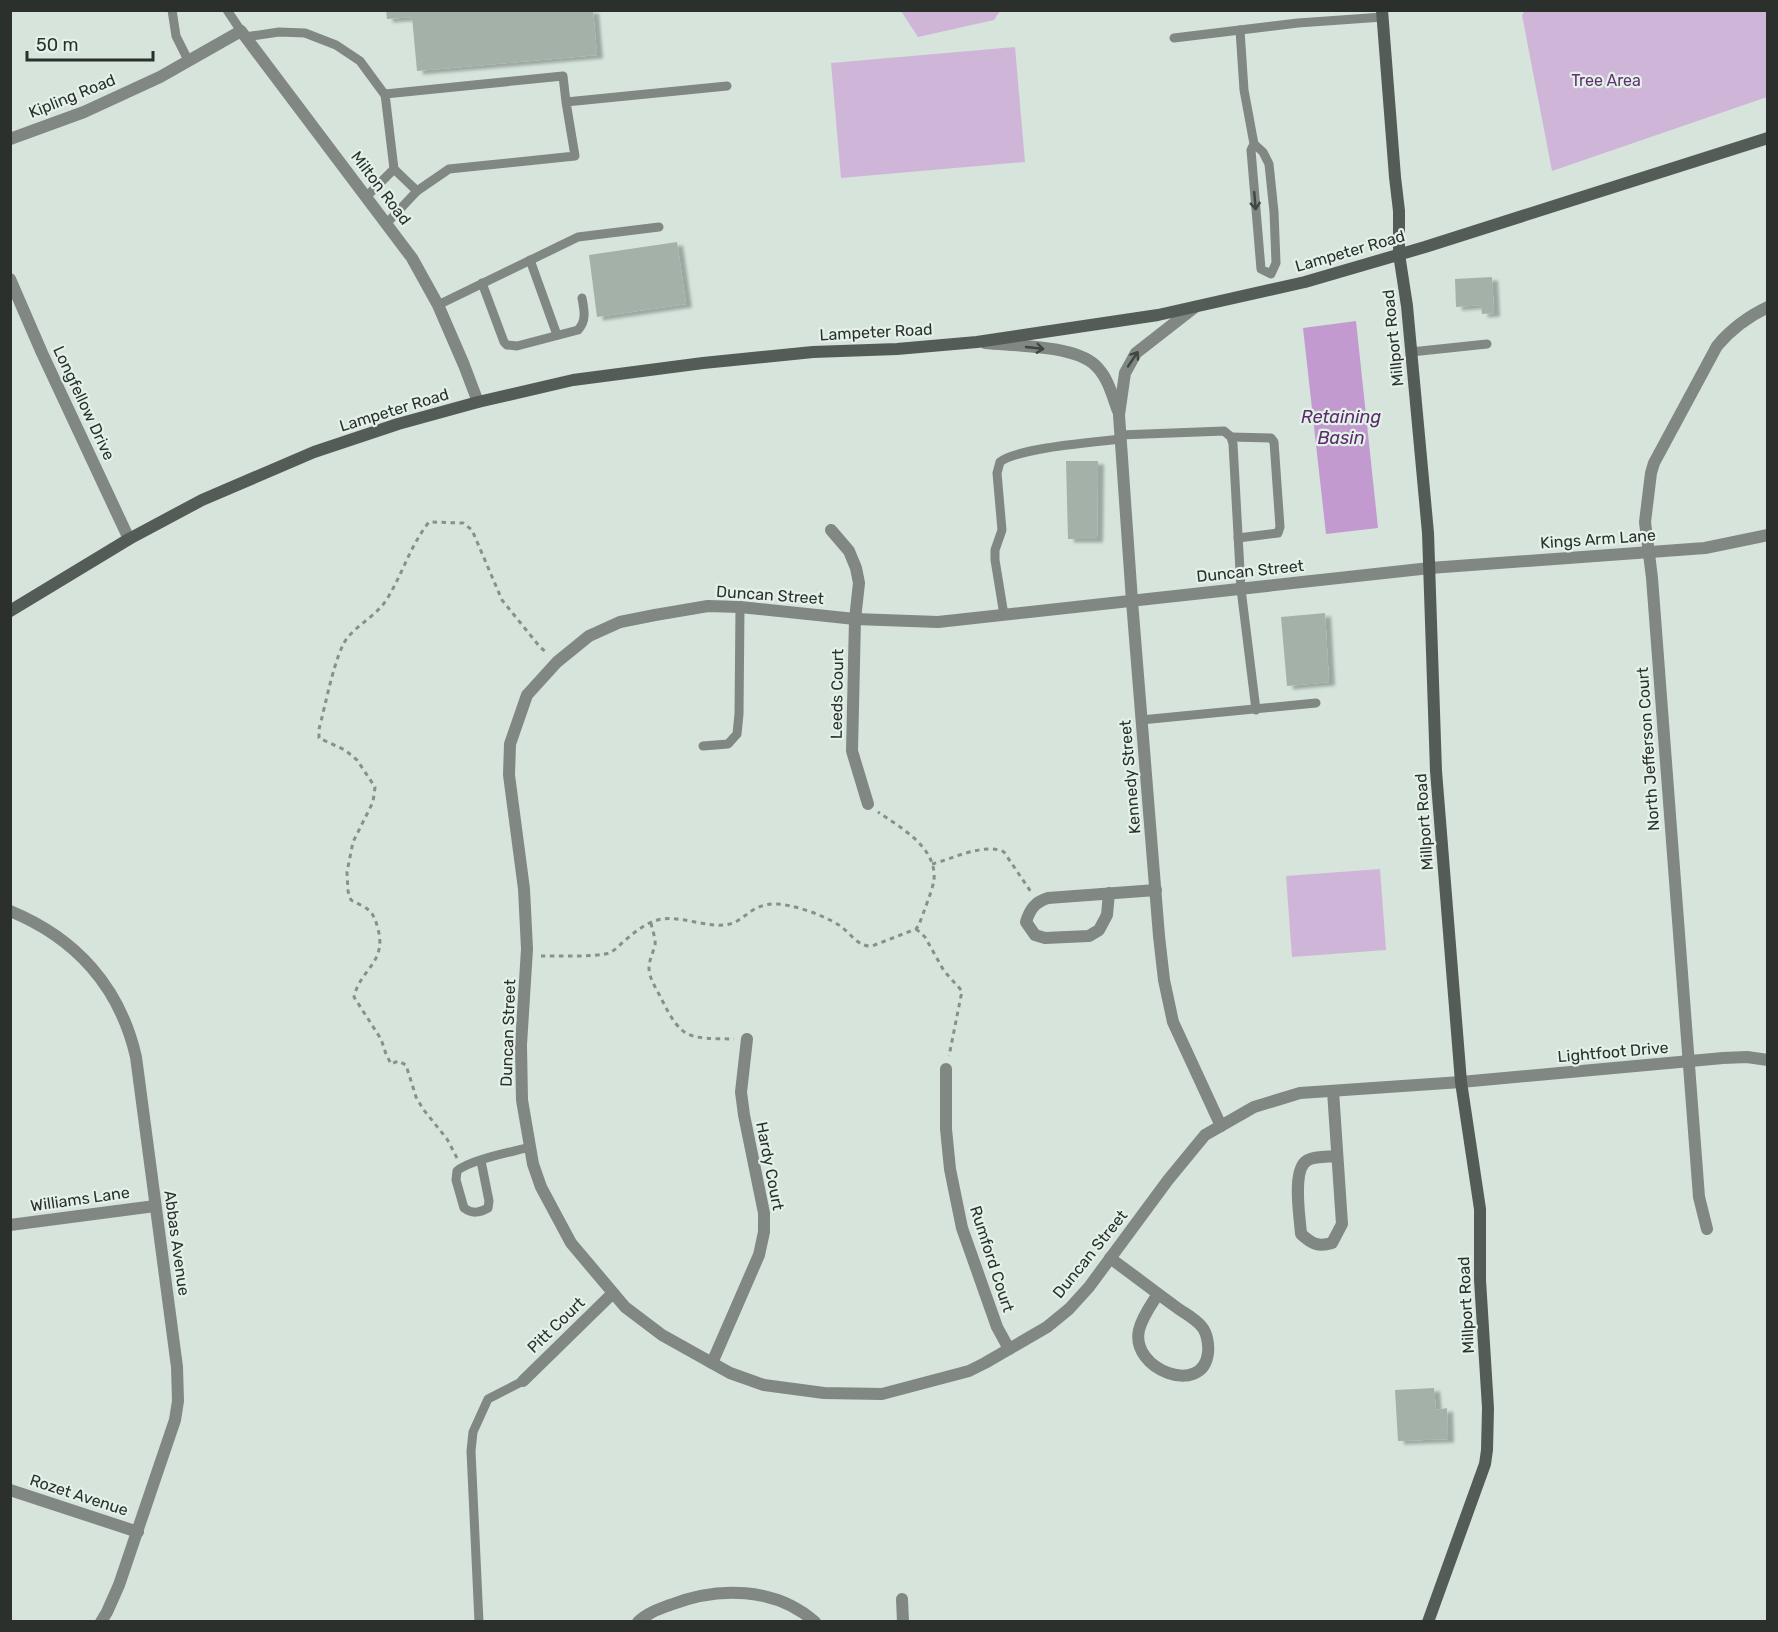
<svg xmlns="http://www.w3.org/2000/svg" width="1778" height="1632" font-family="Rubik,sans-serif">
  <defs>
    <filter id="shadow"><feDropShadow dx="6" dy="3.5" stdDeviation="1.5" flood-color="#0004"/></filter>
  </defs>
  <rect width="100%" height="100%" fill="#d6e4dc"/>
  <g fill="#cfb6d8">
    <path d="M1525 10 1767 11V97L1552 171 1522 15Z"/>
    <path d="M901 11V10L1000 11 994 20 918 37Z"/>
    <path d="M1015 47 1025 162 841 178 831 63Z"/>
    <path d="M1380 869 1386 950 1292 957 1286 876Z"/>
  </g>
  <path fill="#c29ad0" d="M1356 321 1378 528 1326 534 1303 328Z"/>
  <g fill="#a4b1a9" filter="url(#shadow)">
    <path d="M386 10H593L597 55 417 71 412 17 387 19Z"/>
    <path d="M677 242 686 304 597 317 589 255Z"/>
    <path d="M1492 277 1494 313 1482 314 1481 305 1456 307 1455 279Z"/>
    <path d="M1066 461H1098L1097 539H1068Z"/>
    <path d="M1325 613 1329 682 1287 686 1281 617Z"/>
    <path d="M1434 1388 1436 1410 1447 1408 1448 1439 1398 1441 1395 1390Z"/>
  </g>
  <g fill="none" stroke-linecap="round" stroke-linejoin="round">
    <g stroke="#87918c" stroke-width="3" stroke-dasharray="4.5 4.5" stroke-linecap="butt">
      <path d="M932 864C952 859 985 842 1004 852L1031 892"/>
      <path d="M651 923C652 929 656 939 655 945 653 953 649 960 649 968 649 978 656 988 661 998 682 1041 689 1038 734 1039"/>
      <path d="M916 929 925 937 944 971 962 991 949 1056"/>
      <path d="M541 956C554 956 600 957 609 953 614 951 619 946 623 942 635 932 646 922 662 919 683 916 710 929 730 924 747 919 751 904 775 904 793 904 823 915 839 925 851 933 857 947 872 946L916 929 919 925C923 913 932 892 934 880 937 847 901 828 878 812"/>
      <path d="M457 1158 447 1139 423 1109 416 1097 406 1065 398 1061 391 1064 386 1054 381 1039 354 997C360 969 387 963 378 929 373 909 368 909 351 900L348 891 347 872 353 842 373 802 375 787 357 760 345 750 319 738V729C325 708 335 652 348 637 360 623 377 615 387 599 403 573 410 546 429 522L463 523 472 530 502 600 540 647 547 653"/>
    </g>
    <g stroke="#818783" stroke-width="9">
      <path d="M172 10 176 36 188 60"/>
      <path d="M227 10 241 31"/>
      <path d="M1240 30 1244 90 1254 144 1251 150 1261 269 1271 274 1276 263 1274 212 1269 164 1263 152 1254 144"/>
      <path d="M245 37 279 32 305 33 336 45 360 61 385 95"/>
      <path d="M1174 38 1298 23 1383 17"/>
      <path d="M566 102 563 76 385 94 394 169 417 191 449 169 575 156 566 102 727 86"/>
      <path d="M367 196 394 169"/>
      <path d="M387 223 417 191"/>
      <path d="M530 260 557 335"/>
      <path d="M482 283 504 342 507 345 517 346 578 330C587 321 584 309 582 298"/>
      <path d="M438 305 578 237 659 227"/>
      <path d="M1411 352 1487 344"/>
      <path d="M1120 435 1224 431 1231 437 1233 444 1241 589 1256 710"/>
      <path d="M1231 437 1271 438 1274 442 1280 527 1278 533 1238 538"/>
      <path d="M1004 615 995 560V550L1002 530 997 473 1000 462C1017 448 1095 442 1121 439"/>
      <path d="M1141 720 1316 703"/>
      <path d="M703 746 728 744 737 734 739 714 740 607"/>
      <path d="M481 1161 489 1201 488 1208C479 1213 472 1214 464 1208L456 1180 457 1171C469 1160 512 1152 530 1147"/>
      <path d="M479 1622 471 1451 473 1432 488 1399 523 1381"/>
    </g>
    <g stroke="#818783" stroke-width="12">
      <path d="M10 139 84 112 160 77 241 31 412 258 438 305 464 365 478 402"/>
      <path d="M10 279 42 353 129 539"/>
      <path d="M1195 307 1136 353 1125 373 1119 415 1132 601 1159 936 1164 980 1173 1022 1221 1126"/>
      <path d="M985 343C1015 346 1073 345 1095 365 1108 377 1112 395 1118 411"/>
      <path d="M831 530 849 551 856 568 859 583 855 619 852 751 868 804"/>
      <path d="M1768 535 1705 548 1430 568 938 622 855 619 740 607 708 606 655 615 620 622 589 636 557 662 527 695 510 744 509 775 524 889 527 949 521 1045 522 1100 533 1164 541 1187 571 1243 625 1307 662 1335 730 1373 764 1385 824 1393 882 1394 969 1371 985 1363 1047 1327 1069 1309 1089 1287 1168 1180 1205 1135 1254 1107 1300 1093 1461 1082 1723 1058 1747 1057 1768 1060"/>
      <path d="M1109 893 1107 915 1099 930 1089 936 1045 938 1035 935 1026 922C1030 909 1035 902 1048 898L1156 890"/>
      <path d="M10 911C76 938 120 987 136 1057L177 1367 178 1401 175 1420 119 1585 107 1612 101 1622"/>
      <path d="M946 1069V1129L950 1169 962 1228 997 1327 1009 1349"/>
      <path d="M1333 1091 1342 1224 1332 1243C1318 1247 1312 1244 1301 1234 1300 1218 1291 1168 1308 1160 1316 1156 1328 1157 1337 1156"/>
      <path d="M10 1225 155 1206"/>
      <path d="M1707 1229 1699 1197 1652 578 1645 522 1651 473 1654 463 1717 346C1732 328 1747 317 1768 307"/>
      <path d="M1110 1258C1132 1274 1154 1291 1176 1307 1184 1313 1196 1319 1202 1327 1207 1333 1209 1345 1208 1353 1203 1397 1130 1370 1139 1330 1142 1317 1151 1305 1158 1294"/>
      <path d="M712 1363 759 1255 764 1232V1213L744 1115 741 1092 747 1039"/>
      <path d="M523 1381 613 1293"/>
      <path d="M10 1490 138 1532"/>
      <path d="M902 1599 903 1622"/>
      <path d="M638 1622C647 1613 659 1609 670 1605 718 1586 775 1587 815 1622"/>
    </g>
    <g stroke="#545c58" stroke-width="12">
      <path d="M1382 10 1395 177 1399 211V254L1407 306 1428 533 1436 771 1461 1082 1480 1209V1280L1488 1408 1487 1450 1485 1464 1428 1622"/>
      <path d="M10 611 129 539 202 500 314 452 398 424 478 402 573 380 703 363 813 352 897 349 977 342 1158 315 1305 282 1425 247 1768 138"/>
    </g>
  </g>
  <defs><path id="oneway-shaft" d="M-6 0H5M1.5-3L5.5 0L1.5 3" fill="none" stroke-width="1.6" stroke-linecap="round" stroke-linejoin="round" transform="scale(1.5)"/></defs>
  <g stroke="#404642">
    <use href="#oneway-shaft" transform="translate(1255 201) rotate(85)"/>
    <use href="#oneway-shaft" transform="translate(1035 348) rotate(6)"/>
    <use href="#oneway-shaft" transform="translate(1133 359) rotate(-56)"/>
  </g>
  <g text-anchor="middle" dominant-baseline="central" stroke-width="4.5" stroke-linejoin="round" paint-order="stroke">
    <g font-size="16" fill="#633173" stroke="#e3f1e9">
      <text x="1606" y="80">Tree Area</text>
    </g>
    <g font-size="16" fill="#2b302d" stroke="#e3f1e9">
      <text transform="translate(72 96) rotate(-22)">Kipling Road</text>
      <text transform="translate(381 188) rotate(53)">Milton Road</text>
      <text transform="translate(1350 251) rotate(-16)">Lampeter Road</text>
      <text transform="translate(876 332) rotate(-3)">Lampeter Road</text>
      <text transform="translate(1393 338) rotate(-96)">Millport Road</text>
      <text transform="translate(84 403) rotate(65)">Longfellow Drive</text>
      <text transform="translate(394 410) rotate(-17)">Lampeter Road</text>
      <text transform="translate(1598 539) rotate(-4)">Kings Arm Lane</text>
      <text transform="translate(1250 571) rotate(-6)">Duncan Street</text>
      <text transform="translate(770 595) rotate(4)">Duncan Street</text>
      <text transform="translate(837 694) rotate(-89)">Leeds Court</text>
      <text transform="translate(1648 749) rotate(-94)">North Jefferson Court</text>
      <text transform="translate(1130 777) rotate(-95)">Kennedy Street</text>
      <text transform="translate(1424 822) rotate(-94)">Millport Road</text>
      <text transform="translate(508 1033) rotate(-88)">Duncan Street</text>
      <text transform="translate(1613 1052) rotate(-5)">Lightfoot Drive</text>
      <text transform="translate(770 1166) rotate(79)">Hardy Court</text>
      <text transform="translate(80 1199) rotate(-8)">Williams Lane</text>
      <text transform="translate(177 1243) rotate(82)">Abbas Avenue</text>
      <text transform="translate(1090 1254) rotate(-51)">Duncan Street</text>
      <text transform="translate(992 1259) rotate(72)">Rumford Court</text>
      <text transform="translate(1466 1305) rotate(-93)">Millport Road</text>
      <text transform="translate(556 1325) rotate(-44)">Pitt Court</text>
      <text transform="translate(79 1495) rotate(18)">Rozet Avenue</text>
    </g>
    <g font-size="18" font-style="italic" fill="#5c2b6c" stroke="#e3f1e9">
      <text x="1341" y="417">Retaining<tspan x="1341" dy="21">Basin</tspan></text>
    </g>
  </g>
  <rect width="1778" height="1632" fill="none" stroke="#2b302d" stroke-width="24"/>
  <path d="M27 51v9h126v-9" fill="none" stroke="#2b302d" stroke-width="3"/>
  <text x="36" y="51" font-size="18" fill="#2b302d" stroke="#e3f1e9" stroke-width="4.5" paint-order="stroke">50 m</text>
</svg>
